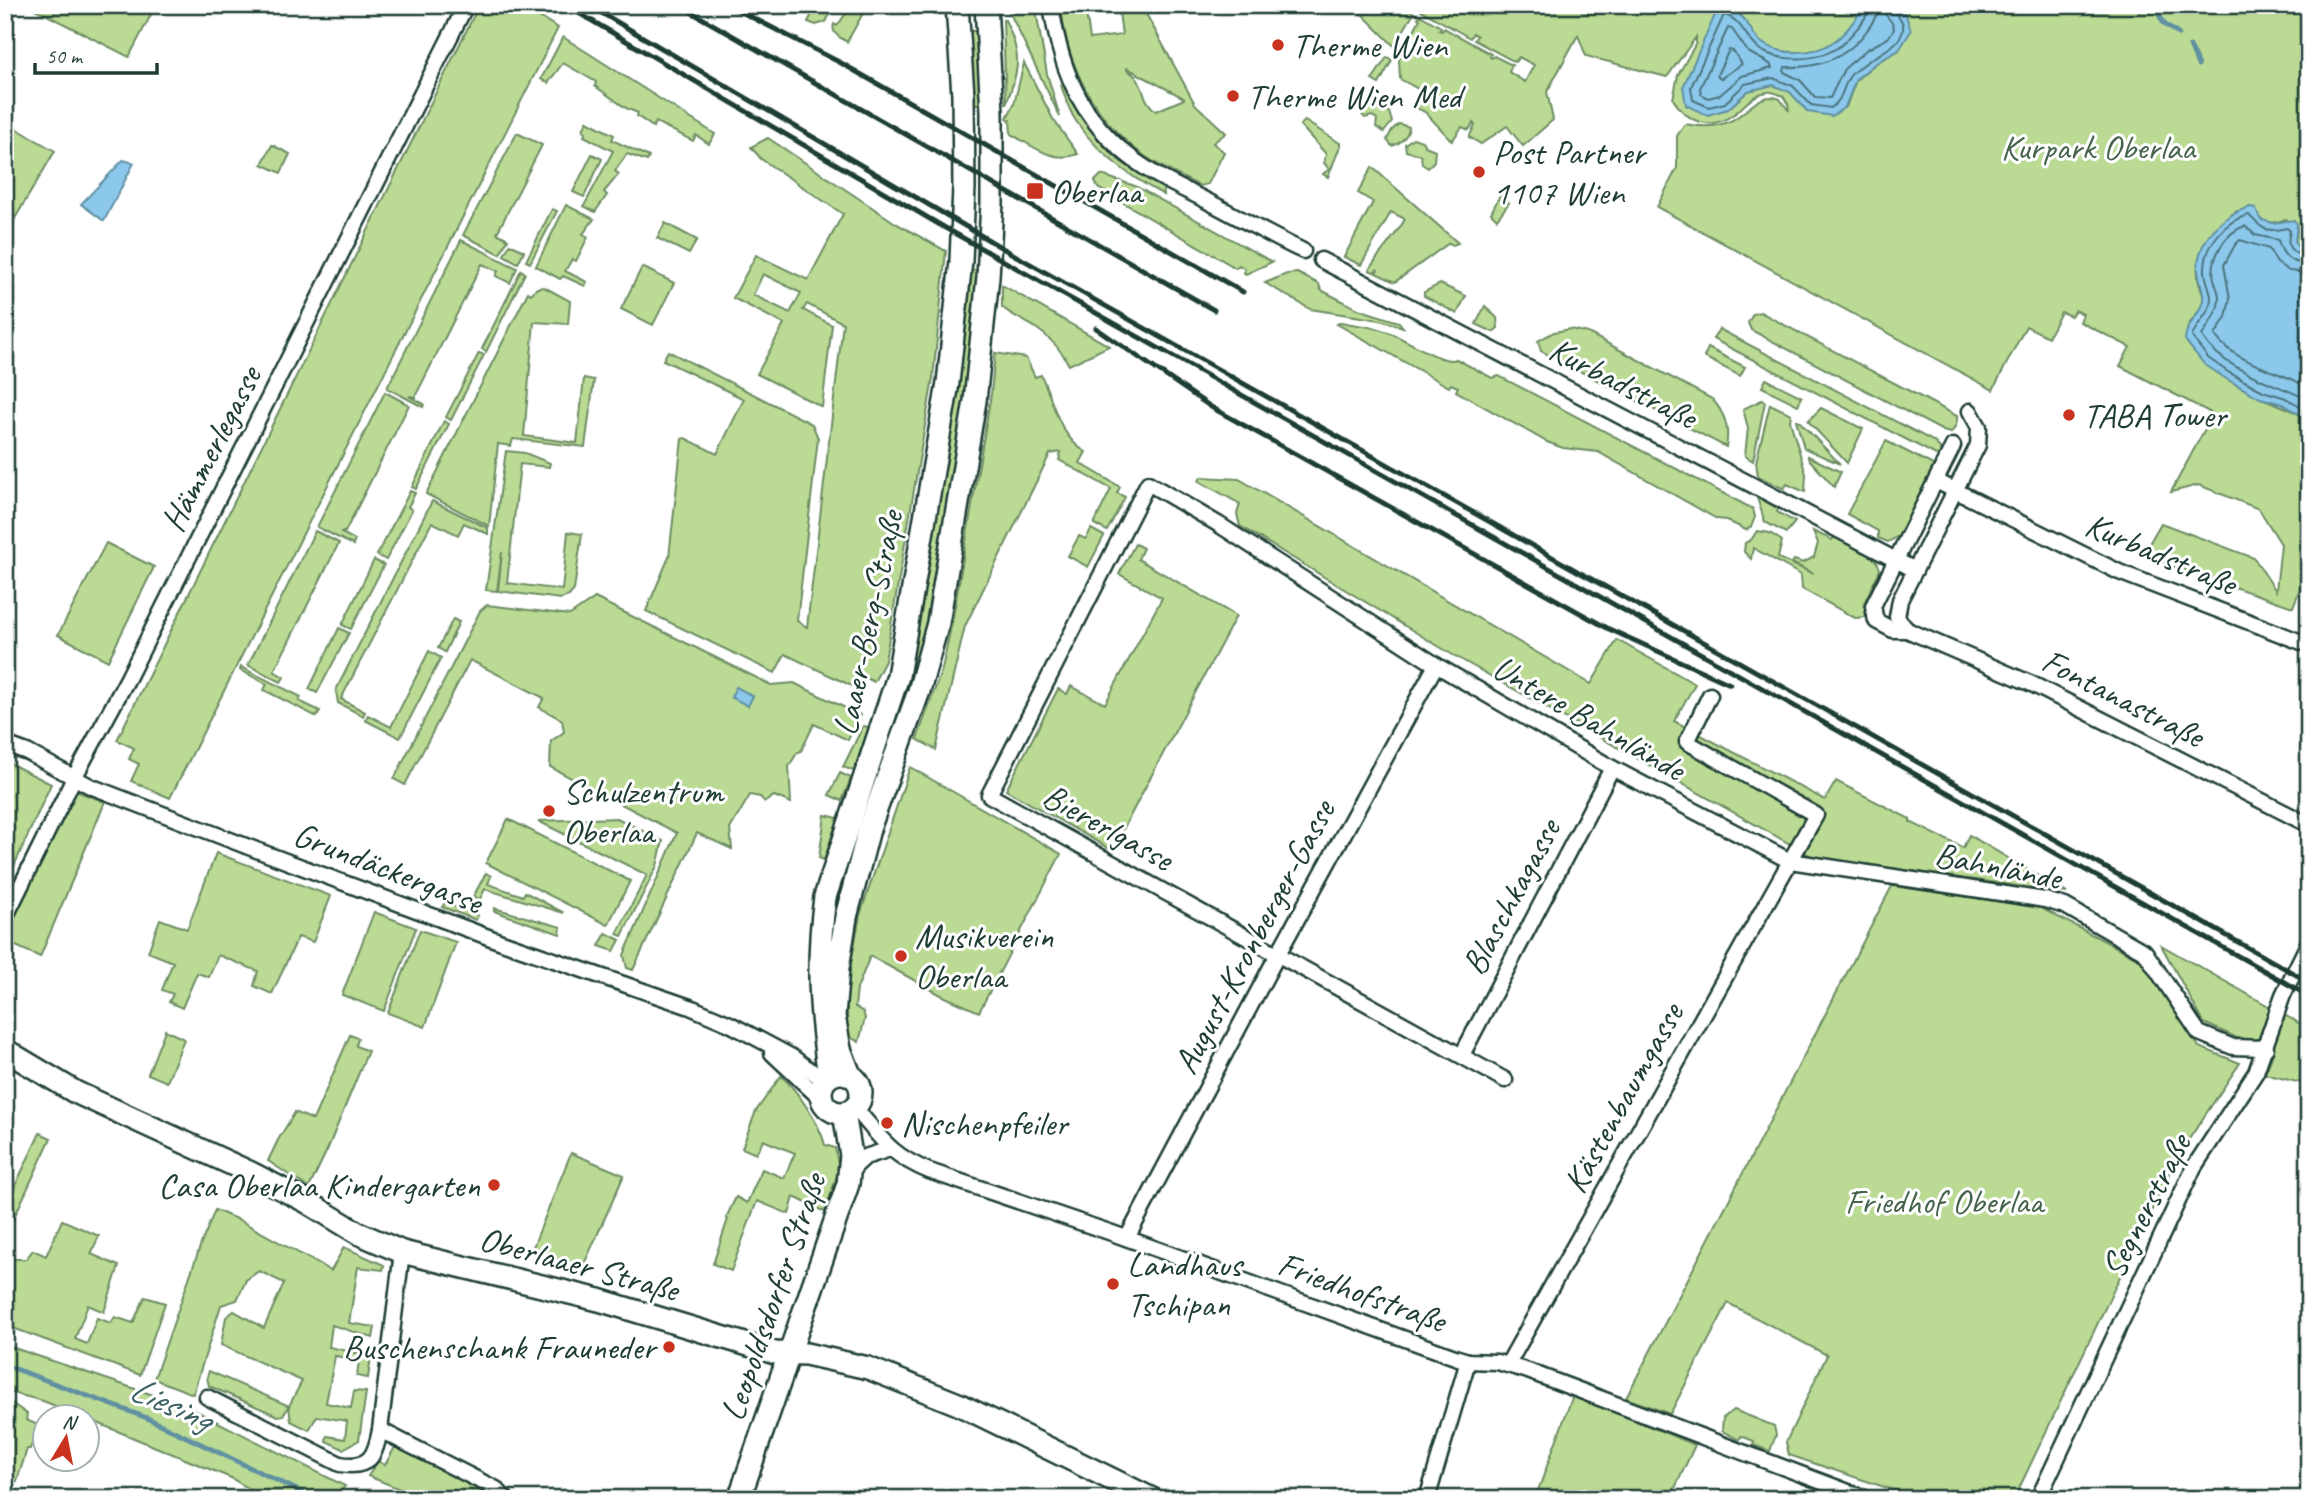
<svg xmlns="http://www.w3.org/2000/svg" width="2314" height="1504" font-family="Caveat,sans-serif">
  <rect width="100%" height="100%" fill="#fff"/>
  <filter id="ink" filterUnits="userSpaceOnUse"><feTurbulence type="fractalNoise" baseFrequency=".0143" numOctaves="2"/><feDisplacementMap in="SourceGraphic" scale="14" xChannelSelector="R" yChannelSelector="G"/><feConvolveMatrix kernelMatrix="1 2 1 2 8 2 1 2 1" color-interpolation-filters="sRGB"/></filter>
  <g filter="url(#ink)">
    <g fill="#bbdb94" stroke="#6d8c64" stroke-width="2" fill-rule="evenodd">
      <path d="M37 5H156L129 57 35 9Z"/>
      <path d="M479 5H519L558 28 170 798 131 781 139 764 129 759 134 748 117 740Z"/>
      <path d="M807 5H825L832 9 826 22 816 25 808 22 814 10Z"/>
      <path d="M852 5 867 6 847 42C840 37 831 34 834 24L837 26Z"/>
      <path d="M1006 5H1035L1047 74 1060 117Z"/>
      <path d="M1069 5 1085 6 1090 39 1122 35 1118 5H1148L1144 10 1195 104 1226 133 1213 143 1224 152 1208 184 1200 186C1180 176 1157 166 1139 152 1095 118 1068 68 1062 13ZM1127 68 1184 98V99L1156 111C1139 98 1146 80 1127 70Z"/>
      <path d="M1353 5H1401L1414 13 1394 46Z"/>
      <path d="M1412 5H1714L1716 12 1686 105 1707 115 1728 109 1748 91 1773 85 1790 92 1808 112 1846 107 1856 80 1876 63 1899 50 1906 15 1896 5H2309V240L2303 248 2297 246 2295 243 2297 230 2286 219C2277 223 2270 224 2260 220L2259 215 2237 211C2212 227 2192 252 2199 283 2200 288 2204 293 2203 299 2203 311 2192 317 2188 327 2186 331 2187 339 2187 343 2207 368 2229 382 2258 396 2275 405 2293 408 2309 420V565L2293 607 2142 556 2161 523 2254 558 2276 591 2281 544 2259 509 2199 485 2171 492 2213 414 2120 366 2130 347 2080 322 2083 314 2075 310 2071 316 2061 312 2048 337 2026 326 1993 390 1657 207 1677 168V136L1685 124C1700 127 1714 128 1728 122 1747 115 1758 90 1780 99L1789 111 1788 104 1783 96C1778 94 1772 91 1767 92 1752 94 1745 106 1734 114 1710 132 1687 122 1673 99L1678 75 1696 43V37L1667 77 1586 56 1578 35 1547 92 1553 120 1523 146 1507 126 1481 144 1469 137 1475 125 1473 123 1469 130 1462 127 1452 141 1425 112 1411 105 1419 93 1418 89 1400 79 1399 59 1420 19 1418 18 1420 15 1441 27 1439 30 1442 31 1444 28 1491 54 1490 57 1492 58 1494 56 1512 65 1509 72 1525 82 1534 65 1519 57 1515 62 1474 40 1477 36 1473 33 1470 38Z"/>
      <path d="M1730 5H1865C1856 18 1847 34 1833 43 1814 55 1778 56 1760 42 1748 32 1745 18 1731 9Z"/>
      <path d="M1003 20H1005C1022 55 1020 68 1006 104Z"/>
      <path d="M969 31H978L982 104H972Z"/>
      <path d="M563 37 715 134 709 144 696 135 693 141 656 122 653 127 637 116 638 113 626 108 595 86 596 82 563 63 548 83 541 79Z"/>
      <path d="M1387 57 1392 60 1379 84 1372 80Z"/>
      <path d="M1024 63 1053 119 1078 154C1053 164 1031 145 1011 134L1010 120 1007 118 1014 104Z"/>
      <path d="M1063 84C1078 113 1094 140 1120 161 1133 171 1149 178 1163 188L1164 195C1130 177 1098 154 1076 121 1069 111 1065 97 1061 85Z"/>
      <path d="M1370 102H1375L1382 110 1389 112 1392 122 1384 132 1376 127 1377 119 1372 116 1365 118 1362 115 1363 108Z"/>
      <path d="M587 121 614 135 612 140 649 157 647 161 627 154 615 171 619 174 604 192 607 195 595 212 584 206 613 151 584 136 586 132 583 130Z"/>
      <path d="M1305 121 1341 144 1328 177 1323 174 1329 169 1324 163 1326 154 1300 125Z"/>
      <path d="M5 122 55 151 5 235Z"/>
      <path d="M1399 124 1409 127C1408 136 1400 144 1392 146L1387 140 1392 130Z"/>
      <path d="M517 133 542 145 497 233 508 239 500 254 463 235Z"/>
      <path d="M768 138 897 224 946 251 933 378 885 661 874 682 860 675 852 686 785 654 775 673 646 611 669 557 682 439 685 438 717 454 744 399 663 360 668 351 812 424 818 438 797 621 807 627 843 323 807 304 803 310 832 325 822 407 757 374 784 324 733 298 756 255 808 280 843 214 761 159 751 147ZM763 274 801 293 790 313 753 295Z"/>
      <path d="M1413 138 1422 141 1425 146 1435 150 1434 161 1428 168 1422 164 1421 155 1406 151 1405 144Z"/>
      <path d="M272 145 290 154 281 173 262 164Z"/>
      <path d="M592 154 602 159 584 197 573 192Z"/>
      <path d="M1372 167 1458 243 1453 245 1449 243 1395 282 1376 273 1378 269 1374 272 1369 270C1380 251 1395 238 1405 219L1391 212 1361 265 1344 257 1373 202 1358 193Z"/>
      <path d="M1101 175 1135 186 1272 262 1246 274 1244 273 1245 269 1239 265 1236 268 1098 188 1095 181Z"/>
      <path d="M1500 195 1509 203 1497 219 1491 213Z"/>
      <path d="M566 205 594 219 583 234 588 237 576 261 572 259 565 271 587 282 585 286 563 276 560 279 536 266Z"/>
      <path d="M552 209 557 211 530 263 526 261Z"/>
      <path d="M665 223 697 240 689 254 657 238Z"/>
      <path d="M461 240 517 268 510 283 496 276 498 271 482 264 415 397 409 396 424 404 423 407 387 388Z"/>
      <path d="M510 244 524 251 518 263 504 255Z"/>
      <path d="M642 267 674 283 653 325 621 309Z"/>
      <path d="M969 269 979 271 960 434 926 625 919 656 900 718 895 717Z"/>
      <path d="M521 270 525 273 486 352 482 349Z"/>
      <path d="M1297 273 1319 284 1321 290 1358 309 1399 322 1403 327 1380 320 1310 309 1265 283 1287 274Z"/>
      <path d="M1440 284 1466 296 1457 314 1424 296V292Z"/>
      <path d="M1002 285 1109 346 1069 365C1062 351 1049 337 1036 328 1024 320 1012 316 1002 307Z"/>
      <path d="M544 287 570 301 568 324 534 322 524 436 577 443 584 378 594 380 585 447 513 439 511 446 498 444 489 526 426 494 528 292 531 294 537 288Z"/>
      <path d="M1485 306 1497 318 1498 328 1493 332 1476 324Z"/>
      <path d="M1760 312 1953 414 1957 416C1958 423 1955 428 1951 433L1943 431 1751 330 1748 323 1753 314Z"/>
      <path d="M1341 322C1355 325 1371 326 1385 331 1402 336 1443 366 1456 359L1492 378 1499 376 1753 509 1755 517 1751 527 1746 530 1726 520 1717 519 1598 452 1563 448 1547 442 1456 391 1458 387 1451 384 1449 387 1337 324Z"/>
      <path d="M1571 329 1588 333 1712 399C1725 413 1730 428 1726 447L1541 351 1538 341 1554 332Z"/>
      <path d="M1719 329 1933 441 1940 448V457L1713 339Z"/>
      <path d="M1708 348 1745 367 1740 376 1704 357Z"/>
      <path d="M479 353 484 355 451 420 446 417Z"/>
      <path d="M995 353 1026 358 1035 377 1041 375C1054 402 1058 436 1086 452L1080 463 1120 487 1117 493 1125 497 1107 531 1094 524 1111 489 1059 460 1061 452 1050 454 965 626 936 750 917 739 942 669 953 617 991 394Z"/>
      <path d="M1766 379 1802 397 1798 405 1762 387Z"/>
      <path d="M385 392 409 405 345 532H340L355 540 353 545 317 527Z"/>
      <path d="M1762 400 1765 402 1753 461 1745 456 1748 428 1743 409Z"/>
      <path d="M1770 404 1791 414 1790 421 1806 474 1805 492 1787 484 1784 489 1758 476 1756 462Z"/>
      <path d="M1821 408 1863 429 1847 463 1808 421Z"/>
      <path d="M1796 420H1798L1840 464 1804 448Z"/>
      <path d="M444 421 449 424 416 489 412 487Z"/>
      <path d="M1886 441 1935 466 1899 536 1888 542 1878 538V531L1847 514Z"/>
      <path d="M506 451 525 453 550 463 549 467 520 464 507 583 562 590 568 532 582 534 574 590 569 596 561 599 498 591 502 552 497 591 486 590Z"/>
      <path d="M1808 456 1841 472 1834 487 1808 458Z"/>
      <path d="M1201 477 1239 479 1591 684 1617 640 1695 684 1674 721 1825 800 1836 781 1910 819V822L1963 848 1969 835 2067 893 1813 857 1453 655 1240 526 1237 514 1240 504 1199 481Z"/>
      <path d="M410 491 415 493 408 507 412 510 386 560 377 555Z"/>
      <path d="M1756 495 1779 507 1777 512 1795 522 1786 533 1765 522Z"/>
      <path d="M432 501 488 528V534L464 523 458 535 432 522 341 699 365 712 363 716 338 703 336 690Z"/>
      <path d="M1091 529 1104 536 1088 567 1068 556 1079 536 1086 539Z"/>
      <path d="M315 531 339 543 274 671 284 677 281 682 248 665Z"/>
      <path d="M1757 531 1770 533 1782 541 1778 558 1814 574 1792 563 1794 560 1803 563 1814 557 1818 543 1813 531 1832 540 1835 536C1849 544 1878 553 1880 570L1864 603 1866 617 1855 618 1802 589 1801 575 1753 548 1751 559 1744 552 1745 543 1751 540Z"/>
      <path d="M106 543 154 567 108 661 58 635Z"/>
      <path d="M1135 544 1143 548 1138 559 1236 616 1112 850 1006 790 1058 689 1067 694 1071 686 1105 704 1162 598 1119 574Z"/>
      <path d="M374 560 384 565 351 629 342 625Z"/>
      <path d="M595 598 771 685 794 683 860 715 848 740 814 724 801 751 797 753 789 766 791 803 774 796 765 802 760 797 750 795 730 829 732 849 697 833 633 970 627 968 624 955 677 833 550 767 551 741 564 732 562 720 539 707 544 698 470 660 405 785 394 779 480 611 487 605 570 615Z"/>
      <path d="M453 619 459 622 445 652 438 648Z"/>
      <path d="M339 628 349 633 317 693 309 689Z"/>
      <path d="M429 651 441 658 400 738 365 720 368 715 391 727Z"/>
      <path d="M241 667 301 697 299 701 320 711 317 717 264 690 267 684 240 670Z"/>
      <path d="M863 726 869 727 854 771 843 767Z"/>
      <path d="M5 761 51 784 5 886Z"/>
      <path d="M910 767 1061 854 979 1012 943 996 870 956 857 989 855 1007 863 1012 865 1018 859 1042 848 1036 846 989 860 915Z"/>
      <path d="M840 773 851 778 842 801 829 795Z"/>
      <path d="M76 791 105 802 40 957 5 941C5 908 58 824 76 791Z"/>
      <path d="M825 815 838 818 824 860 819 858Z"/>
      <path d="M617 818 663 841 657 866 622 936 617 934 647 875 538 821Z"/>
      <path d="M508 819 630 881 608 925 486 863Z"/>
      <path d="M216 853 331 896 313 942 298 937 272 994 254 986 258 971 218 955 209 977 197 973 182 1008 169 1002 173 994 162 990 173 962 148 952 160 919 187 929Z"/>
      <path d="M486 873 491 876 488 884 523 896 525 892 564 913 485 889 480 899 473 897Z"/>
      <path d="M1892 886 2039 907 2145 962 2199 1047 2240 1063 2177 1157 2014 1499H1920L1789 1455 1786 1442 1827 1355 1728 1303 1670 1414 1626 1398Z"/>
      <path d="M445 903 478 915 476 920 442 907Z"/>
      <path d="M494 908 561 927 560 934 494 911Z"/>
      <path d="M374 912 416 928 384 1011 342 995Z"/>
      <path d="M420 930 456 942 425 1027 388 1013Z"/>
      <path d="M606 933 620 940 614 951 599 946Z"/>
      <path d="M2161 945 2309 1029V1085L2265 1074 2273 1054 2204 1023Z"/>
      <path d="M165 1030 184 1039 167 1082 148 1074Z"/>
      <path d="M350 1035 358 1038 356 1046 368 1051 328 1148 309 1188 268 1161 278 1140 295 1112 313 1120Z"/>
      <path d="M781 1076C797 1089 820 1125 825 1145L835 1148 839 1169 825 1212 794 1197 789 1214 757 1201 731 1271 713 1264 728 1219 726 1218 736 1197 747 1203 762 1169 784 1178 795 1153 763 1140 756 1154 742 1148 756 1111Z"/>
      <path d="M40 1133 51 1138 5 1237V1207Z"/>
      <path d="M571 1153 624 1175 582 1269 531 1252Z"/>
      <path d="M215 1210 241 1221 331 1271 344 1247 384 1265 383 1270 358 1267 349 1323 375 1327 373 1338 332 1325 329 1347 371 1356 368 1378 357 1376 359 1360 335 1356 326 1403 351 1408 354 1391 366 1392 359 1440 343 1449 326 1441 327 1436 345 1439 347 1421 317 1416 309 1430 291 1421 289 1407 283 1415 278 1416 209 1386 207 1377 209 1371 289 1406 302 1381 221 1345 226 1317 234 1311 264 1328 284 1283 259 1271 246 1280 237 1300 221 1305 193 1394 154 1379 201 1244Z"/>
      <path d="M62 1220 99 1236 91 1254 119 1266 104 1312 88 1305 75 1339 87 1344 97 1318 111 1323 115 1317 133 1323 145 1297 165 1303 140 1375 5 1325V1256L14 1259H26L33 1250 46 1256Z"/>
      <path d="M5 1345 186 1406 345 1486 335 1499H265L231 1478 88 1419V1416H81L43 1401 5 1391Z"/>
      <path d="M1573 1395 1695 1445 1670 1499H1535Z"/>
      <path d="M10 1402 27 1414 26 1420 45 1428V1448L32 1444 30 1449H27L17 1481 5 1483V1418Z"/>
      <path d="M1734 1410 1774 1426 1776 1435 1770 1451 1753 1445 1754 1441 1741 1436 1739 1440 1722 1431 1723 1418Z"/>
      <path d="M395 1447 481 1489 495 1499H410L400 1489 368 1476 378 1461 385 1465Z"/>
    </g>
    <g fill="#8cc8ec" stroke="#6090a2" stroke-width="2">
      <path d="M1714 5H1730C1734 12 1740 14 1745 20 1750 27 1754 37 1761 42 1779 56 1815 55 1833 42 1847 33 1856 18 1865 5H1896L1906 15 1911 31 1899 50 1876 63 1856 79 1845 107 1832 116 1808 112 1790 92 1773 85 1748 91 1728 109 1707 115 1686 105 1683 87 1716 13Z"/>
      <path d="M123 160 134 163 104 221 81 204Z"/>
      <path d="M2250 207 2255 208 2261 220 2273 223 2294 220 2297 224 2295 242 2297 246 2303 248 2309 240V420L2283 404 2260 398 2225 378 2204 364 2185 340C2185 324 2200 316 2203 301 2205 292 2198 280 2198 269 2197 240 2224 214 2250 207Z"/>
      <path d="M736 687 753 696 748 706 731 697Z"/>
    </g>
    <g fill="none" stroke-linecap="round" stroke-linejoin="round">
      <g stroke="#4b757e" stroke-width="2">
        <path d="M1870 5C1868 16 1861 25 1853 33 1848 38 1843 45 1837 48 1817 61 1783 62 1762 51 1746 42 1743 19 1724 15L1691 87 1693 100 1709 107 1725 103 1745 84 1773 78 1793 86 1811 105 1831 108C1844 99 1842 87 1850 76 1853 71 1859 68 1863 65 1874 55 1902 46 1903 29 1905 19 1893 14 1892 5"/>
        <path d="M1882 10 1893 24 1894 29 1888 38 1866 50 1844 69 1830 98 1815 97 1800 80 1784 72 1785 67C1829 69 1859 51 1878 12Z"/>
        <path d="M1728 28 1732 29 1748 52 1770 64 1772 68 1742 76 1720 95 1708 98 1701 94 1700 88Z"/>
        <path d="M1729 50 1733 51 1742 64 1720 79 1717 75Z"/>
        <path d="M2309 252 2300 255C2287 250 2287 243 2290 231L2287 228C2265 233 2262 229 2249 215 2225 220 2204 246 2205 271 2205 280 2211 289 2211 298 2211 313 2196 323 2192 337L2208 358 2228 372 2263 391 2286 398 2309 411"/>
        <path d="M2309 262C2291 266 2282 255 2278 240L2255 235 2245 226C2225 232 2210 258 2214 279 2216 287 2220 293 2219 301 2217 315 2208 324 2202 336 2222 370 2275 383 2309 400"/>
        <path d="M2309 273 2289 271 2277 263 2269 249 2240 240 2235 245 2224 265 2230 299 2226 317 2215 335C2229 358 2270 370 2294 380 2299 383 2303 386 2309 389"/>
      </g>
      <g stroke="#6090a2" stroke-width="5">
        <path d="M2154 5 2164 24 2178 34"/>
        <path d="M2190 46 2198 65"/>
        <path d="M5 1365 147 1418 301 1492 310 1499"/>
      </g>
      <g stroke="#1f3d34" stroke-width="19">
        <g id="minor">
          <path d="M1051 5C1061 76 1085 129 1147 169 1166 182 1188 191 1209 202 1240 218 1271 236 1303 251"/>
          <path d="M1321 260 1915 570"/>
          <path d="M1953 446 1873 606 1876 621 1893 630H1907L2032 684 2309 825"/>
          <path d="M1936 481 2119 572 2309 645"/>
          <path d="M1907 630 1897 617 1900 600 1978 445 1979 427 1970 411"/>
          <path d="M5 744 27 752 90 786 259 851 499 941 690 1007 730 1024 792 1057 825 1081"/>
          <path d="M5 918 74 778 128 678 466 5"/>
          <path d="M772 1053 822 1100"/>
          <path d="M1462 1055 1612 768"/>
          <path d="M1505 1080 989 795 1148 483 1218 524 1436 665 1612 768 1790 861 2045 900 2065 906 2145 952 2199 1033 2233 1047 2266 1048"/>
          <path d="M855 1108C881 1138 890 1155 929 1171L1112 1233 1455 1357 1468 1361 1497 1362 1528 1371 1867 1499"/>
          <path d="M851 1170 865 1157 890 1149"/>
          <path d="M1127 1238 1278 954 1436 665"/>
          <path d="M1508 1364 1816 815 1687 742 1710 695"/>
          <path d="M207 1397 340 1464C370 1469 375 1456 380 1430L402 1252"/>
          <path d="M380 1430 496 1489 506 1499"/>
          <path d="M1427 1499 1468 1361"/>
          <path d="M2038 1499 2194 1167 2256 1072 2283 995 2309 942"/>
        </g>
      </g>
      <g stroke="#1f3d34" stroke-width="26">
        <g id="secondary">
          <path d="M5 1050 75 1092 251 1173 307 1202 358 1233 402 1252 599 1300 775 1353 806 1354 868 1368 958 1404 1152 1499"/>
          <circle cx="841" cy="1093" r="20"/>
          <path d="M850 1075 840 1049 834 1016 838 968 846 917 869 829 919 691 938 623 975 401 988 277 992 203V112L986 5"/>
          <path d="M829 1077C820 1012 816 963 825 897L898 676 948 383 961 261 964 187 963 95 957 5"/>
          <path d="M739 1499 848 1184 851 1155 844 1113"/>
        </g>
      </g>
      <use href="#minor" stroke="#fff" stroke-width="14"/>
      <use href="#secondary" stroke="#fff" stroke-width="21"/>
      <g stroke="#1f3d34" stroke-width="5">
        <path d="M565 5 947 229 2309 996"/>
        <path d="M588 5 1004 249 2309 982"/>
        <path d="M679 5 1214 310"/>
        <path d="M728 5 841 63 1243 292"/>
        <path d="M1096 328 1211 407 1609 629 1730 684"/>
      </g>
    </g>
  </g>
  <g fill="#c8321e" stroke="#fff" stroke-width="2.5">
    <circle cx="1278" cy="45" r="7"/>
    <circle cx="1233" cy="96" r="7"/>
    <circle cx="1479" cy="172" r="7"/>
    <rect x="1026" y="182" width="18" height="18" rx="3.5"/>
    <circle cx="2069" cy="415" r="7"/>
    <circle cx="549" cy="811" r="7"/>
    <circle cx="901" cy="956" r="7"/>
    <circle cx="887" cy="1123" r="7"/>
    <circle cx="494" cy="1185" r="7"/>
    <circle cx="1113" cy="1284" r="7"/>
    <circle cx="669" cy="1347" r="7"/>
  </g>
  <g text-anchor="middle" dominant-baseline="central" stroke-width="6" stroke-linejoin="round" paint-order="stroke">
    <g font-size="35" fill="#1f3d34" stroke="#fff" text-anchor="start">
      <text x="1292" y="45">Therme Wien</text>
      <text x="1247" y="96">Therme Wien Med</text>
      <text x="1493" y="152">Post Partner<tspan x="1493" dy="40">1107 Wien</tspan></text>
      <text x="1051" y="191">Oberlaa</text>
      <text x="2083" y="415">TABA Tower</text>
      <text x="563" y="791">Schulzentrum<tspan x="563" dy="40">Oberlaa</tspan></text>
      <text x="915" y="936">Musikverein<tspan x="915" dy="40">Oberlaa</tspan></text>
      <text x="901" y="1123">Nischenpfeiler</text>
      <text x="480" y="1185" text-anchor="end">Casa Oberlaa Kindergarten</text>
      <text x="1127" y="1264">Landhaus<tspan x="1127" dy="40">Tschipan</tspan></text>
      <text x="655" y="1347" text-anchor="end">Buschenschank Frauneder</text>
    </g>
    <g font-size="35" fill="#46644c" stroke="#fff">
      <text x="2098" y="147">Kurpark Oberlaa</text>
      <text x="1944" y="1201">Friedhof Oberlaa</text>
    </g>
    <g font-size="35" fill="#1f3d34" stroke="#fff">
      <text transform="translate(1623 383) rotate(27)">Kurbadstraße</text>
      <text transform="translate(211 449) rotate(-63)">Hämmerlegasse</text>
      <text transform="translate(2161 554) rotate(23)">Kurbadstraße</text>
      <text transform="translate(868 623) rotate(-78)">Laaer-Berg-Straße</text>
      <text transform="translate(2123 698) rotate(27)">Fontanastraße</text>
      <text transform="translate(1589 718) rotate(30)">Untere Bahnlände</text>
      <text transform="translate(1108 827) rotate(29)">Biererlgasse</text>
      <text transform="translate(1998 866) rotate(11)">Bahnlände</text>
      <text transform="translate(388 868) rotate(21)">Grundäckergasse</text>
      <text transform="translate(1511 897) rotate(-62)">Blaschkagasse</text>
      <text transform="translate(1254 937) rotate(-62)">August-Kronberger-Gasse</text>
      <text transform="translate(1623 1098) rotate(-61)">Kästenbaumgasse</text>
      <text transform="translate(2146 1206) rotate(-63)">Segnerstraße</text>
      <text transform="translate(579 1264) rotate(15)">Oberlaaer Straße</text>
      <text transform="translate(1362 1292) rotate(20)">Friedhofstraße</text>
      <text transform="translate(773 1297) rotate(-71)">Leopoldsdorfer Straße</text>
    </g>
    <g font-size="37" font-style="italic" fill="#3a6062" stroke="#fff">
      <text transform="translate(171 1403) rotate(24)">Liesing</text>
    </g>
  </g>
  <rect width="2314" height="1504" fill="none" stroke="#fff" stroke-width="28"/>
  <rect x="14" y="14" width="2286" height="1476" fill="none" stroke="#1f3d34" stroke-width="2.5" filter="url(#ink)"/>
  <g transform="translate(66 1438) rotate(10)"><circle r="33" fill="#ffffff" stroke="#a5b1ae" stroke-width="2"/>
  <path d="M0-5L12 26L0 18L-12 26Z" fill="#c8321e"/>
  <text y="-10" font-size="19" font-weight="bold" text-anchor="middle" fill="#1f3d34">N</text>
  </g>
  <path d="M35 63v10h122v-10" fill="none" stroke="#1f3d34" stroke-width="3.5"/>
  <text x="46" y="63" font-size="21" fill="#1f3d34" stroke="#ffffff" stroke-width="5" paint-order="stroke">50 m</text>
</svg>
